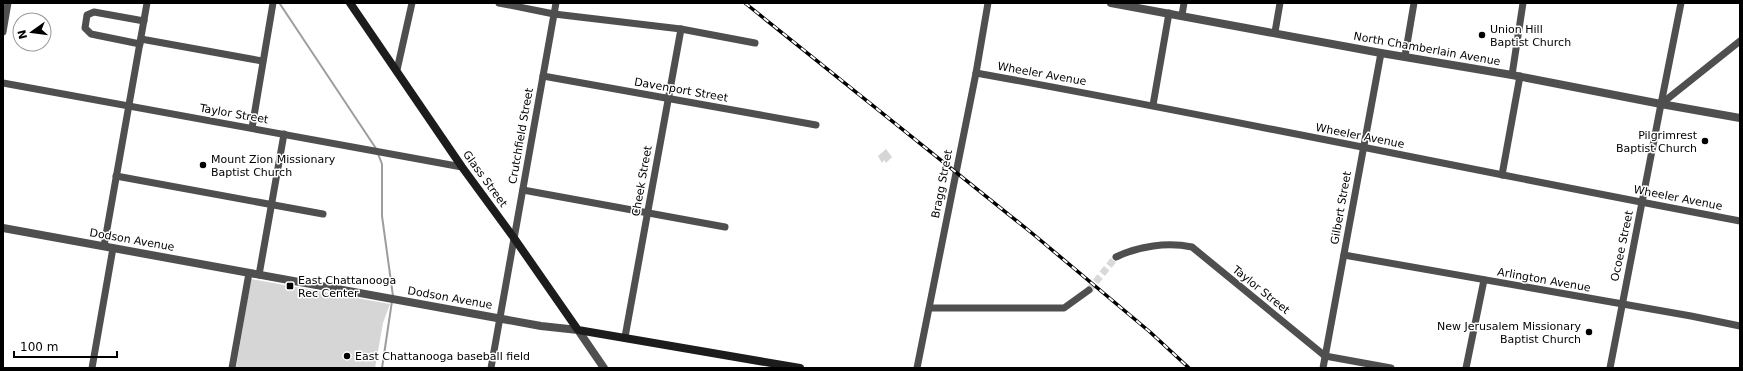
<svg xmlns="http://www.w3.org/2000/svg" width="1743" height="371" font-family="'DejaVu Sans',sans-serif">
  <rect width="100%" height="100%" fill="#fff"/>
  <g fill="#d6d6d6">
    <path d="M886 149 892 157 886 163 884 160 882 163 878 156Z"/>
    <path d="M251 279 390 304 383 323 375 368H236Z"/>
  </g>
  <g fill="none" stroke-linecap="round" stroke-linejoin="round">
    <g stroke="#9d9d9d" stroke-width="2">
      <path d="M280 4 377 150"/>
      <path d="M378 154 382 164V216L393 296"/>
      <path d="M382 368 392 301"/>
    </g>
    <path stroke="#d9d9d9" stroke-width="7" stroke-dasharray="7 3.5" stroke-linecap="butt" d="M1089 290 1116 257"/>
    <g stroke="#4f4f4f" stroke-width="7">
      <path d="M499 3 554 14 681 29 755 43"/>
      <path d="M1182 15 1184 3"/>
      <path d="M3 32 8 3"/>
      <path d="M1275 32 1280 3"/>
      <path d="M141 39 262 61"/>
      <path d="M140 44 91 34 85 28 87 15 94 12 144 21"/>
      <path d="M1405 56 1414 3"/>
      <path d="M397 70 412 3"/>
      <path d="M976 73C1231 119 1485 173 1740 221"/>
      <path d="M1512 75 1523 3"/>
      <path d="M543 76 816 125"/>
      <path d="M3 83 462 167"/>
      <path d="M1661 104 1681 3"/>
      <path d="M1153 105 1169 13"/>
      <path d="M252 128 273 3"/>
      <path d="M1502 175 1520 76"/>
      <path d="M116 176 323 214"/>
      <path d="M523 190 725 227"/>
      <path d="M104 246 147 3"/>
      <path d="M1344 255 1691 316 1740 326"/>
      <path d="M1116 257C1139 246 1167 242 1192 247L1325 356 1391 368"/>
      <path d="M259 275 284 134"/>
      <path d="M930 308H1064L1089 290"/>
      <path d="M625 337 681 29"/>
      <path d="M92 368 113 248"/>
      <path d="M232 368 249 273"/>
      <path d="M491 368 556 3"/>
      <path d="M917 368 976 73 988 3"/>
      <path d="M1323 368 1381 53"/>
      <path d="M1466 368 1484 280"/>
      <path d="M1610 368 1661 104 1740 41"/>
    </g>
    <g stroke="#4f4f4f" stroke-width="8">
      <path d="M1111 3 1381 53 1512 75 1661 104 1740 118"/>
      <path d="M3 228 541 326 578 330 604 368"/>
    </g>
    <path stroke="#1c1c1c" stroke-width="8" d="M350 3 462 167 514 238 578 330 800 368"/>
    <g stroke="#000" stroke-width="3.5">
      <path id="rail" d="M745 3 1033 234 1150 332 1189 368"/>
    </g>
    <use href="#rail" stroke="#fff" stroke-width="2" stroke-dasharray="6" stroke-linecap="butt"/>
  </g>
  <g fill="#000" stroke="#fff" stroke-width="1.5">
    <circle cx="1482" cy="35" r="4"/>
    <circle cx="1705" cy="141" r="4"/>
    <circle cx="203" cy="165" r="4"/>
    <rect x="286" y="282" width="8" height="8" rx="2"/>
    <circle cx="1589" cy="332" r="4"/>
    <circle cx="347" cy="356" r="4"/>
  </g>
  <g text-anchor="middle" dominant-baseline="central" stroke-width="3" stroke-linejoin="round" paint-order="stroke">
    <g font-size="11" fill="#000" stroke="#fff" text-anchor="start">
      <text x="1490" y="29">Union Hill<tspan x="1490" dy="13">Baptist Church</tspan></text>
      <text x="1697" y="135" text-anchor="end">Pilgrimrest<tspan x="1697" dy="13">Baptist Church</tspan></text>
      <text x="211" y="159">Mount Zion Missionary<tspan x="211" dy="13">Baptist Church</tspan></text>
      <text x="298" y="280">East Chattanooga<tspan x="298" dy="13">Rec Center</tspan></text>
      <text x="1581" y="326" text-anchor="end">New Jerusalem Missionary<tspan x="1581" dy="13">Baptist Church</tspan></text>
      <text x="355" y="356">East Chattanooga baseball field</text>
    </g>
    <g font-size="11" fill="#000" stroke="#fff">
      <text transform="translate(1427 49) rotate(10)">North Chamberlain Avenue</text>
      <text transform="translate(1042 74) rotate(10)">Wheeler Avenue</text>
      <text transform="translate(681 90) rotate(10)">Davenport Street</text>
      <text transform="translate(234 114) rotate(10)">Taylor Street</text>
      <text transform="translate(521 136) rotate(-80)">Crutchfield Street</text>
      <text transform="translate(1360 136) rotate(11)">Wheeler Avenue</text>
      <text transform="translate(485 179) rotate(54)">Glass Street</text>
      <text transform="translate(642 181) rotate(-80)">Cheek Street</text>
      <text transform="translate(942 184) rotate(-79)">Bragg Street</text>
      <text transform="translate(1678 198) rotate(11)">Wheeler Avenue</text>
      <text transform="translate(1341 208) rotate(-80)">Gilbert Street</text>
      <text transform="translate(132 240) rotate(10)">Dodson Avenue</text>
      <text transform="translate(1622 246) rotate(-78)">Ocoee Street</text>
      <text transform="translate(1544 280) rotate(10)">Arlington Avenue</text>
      <text transform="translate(1261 290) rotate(39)">Taylor Street</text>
      <text transform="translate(450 298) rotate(10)">Dodson Avenue</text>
    </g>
  </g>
  <rect width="1743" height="371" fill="none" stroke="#000000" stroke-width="8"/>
  <g transform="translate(32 32) rotate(256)"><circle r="19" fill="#ffffff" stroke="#999999"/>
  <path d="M0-3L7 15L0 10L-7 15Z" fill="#000000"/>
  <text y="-6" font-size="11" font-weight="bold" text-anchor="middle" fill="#000000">N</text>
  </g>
  <path d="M14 351v6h103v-6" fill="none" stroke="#000000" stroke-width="2"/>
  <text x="20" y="351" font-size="12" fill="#000000" stroke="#ffffff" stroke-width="3" paint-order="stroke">100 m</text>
</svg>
